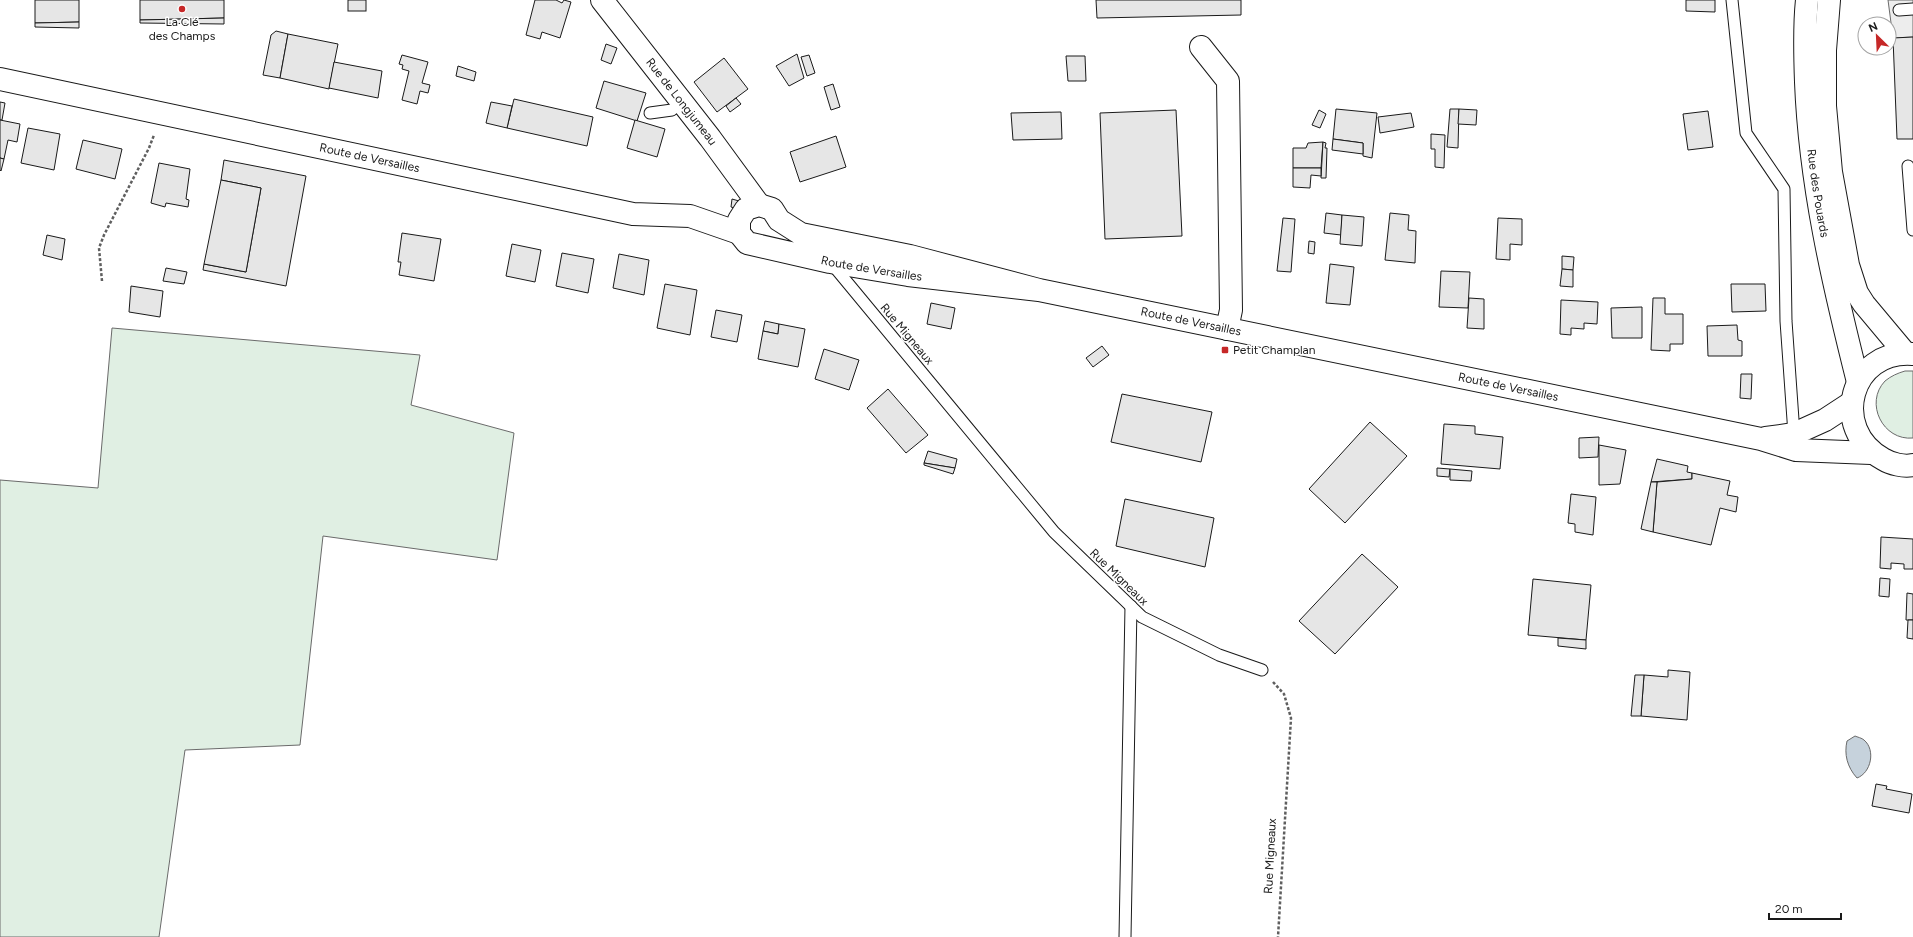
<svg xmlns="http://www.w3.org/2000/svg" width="1913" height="937" font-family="Figtree,sans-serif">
  <rect width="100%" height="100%" fill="#fff"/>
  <g fill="#e0efe3" stroke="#6a6a6a">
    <path d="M112 328 420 355 411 405 514 433 497 560 323 536 300 745 185 750 159 937H0V480L98 488Z"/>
    <path d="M1905 371H1913V438C1883 441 1864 403 1885 381 1891 376 1898 373 1905 371Z"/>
  </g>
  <path fill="#ededed" stroke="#6a6a6a" d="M1888 0H1913V37L1893 38Z"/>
  <path fill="#c6d2dc" stroke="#6a6a6a" d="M1855 736C1857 737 1862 738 1864 740 1876 750 1871 773 1857 778 1847 767 1844 754 1847 741Z"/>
  <g fill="#e6e6e6" stroke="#1a1a1a">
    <path d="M35 0H79V22L35 23Z"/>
    <path d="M140 0H224V18L140 20Z"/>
    <rect x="348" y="0" width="18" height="11"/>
    <path d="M535 0H556L562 3 564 0 571 2 560 38 542 32 540 39 526 35Z"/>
    <path d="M1096 0H1241V15L1097 18Z"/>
    <path d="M1686 0H1715V12L1686 11Z"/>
    <path d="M224 18V24L140 23V20Z"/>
    <path d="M79 22V28L35 27V23Z"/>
    <path d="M276 31 288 34 280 78 263 75 271 35Z"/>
    <path d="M288 34 338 44 329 89 280 78Z"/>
    <path d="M1913 37V139H1897L1893 38Z"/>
    <path d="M606 44 617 48 611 64 601 60Z"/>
    <path d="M797 54 804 78 789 86 776 66Z"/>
    <path d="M402 55 428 62 422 83 430 85 428 93 420 91 417 104 402 100 409 71 402 69 403 65 399 64Z"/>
    <path d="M809 55 815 73 807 76 801 57Z"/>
    <path d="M1066 56H1085L1086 81H1068Z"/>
    <path d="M724 58 748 89 717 112 694 82Z"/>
    <path d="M334 62 382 71 378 98 329 88Z"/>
    <path d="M458 66 476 72 474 81 456 76Z"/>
    <path d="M604 81 646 93 637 121 596 108Z"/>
    <path d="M833 84 840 107 831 110 824 87Z"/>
    <path d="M736 98 741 104 730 112 726 106Z"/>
    <path d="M514 99 593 117 587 146 507 128Z"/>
    <path d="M0 102 5 103 2 120H0Z"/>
    <path d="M491 102 512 106 507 128 486 123Z"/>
    <path d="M1336 109 1377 113 1372 158 1363 156V143L1333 139Z"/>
    <path d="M1450 109H1459L1458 148 1447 147Z"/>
    <path d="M1459 109 1477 110 1476 125 1458 124Z"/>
    <path d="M1176 110 1182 236 1105 239 1100 113Z"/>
    <path d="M1319 110 1326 114 1320 128 1312 125Z"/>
    <path d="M1708 111 1713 147 1688 150 1683 114Z"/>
    <path d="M1061 112 1062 139 1013 140 1011 113Z"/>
    <path d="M1411 113 1414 127 1380 133 1378 117Z"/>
    <path d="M0 120 20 124 17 142 8 140 4 159 0 158Z"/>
    <path d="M635 120 665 129 657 157 627 148Z"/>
    <path d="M28 128 60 134 54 170 21 163Z"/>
    <path d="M1431 134 1445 135 1444 168 1435 167V149H1431Z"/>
    <path d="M836 136 846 167 800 182 790 152Z"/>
    <path d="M1333 139 1363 143V154L1332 150Z"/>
    <path d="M83 140 122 149 115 179 76 169Z"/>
    <path d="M1323 142 1321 168H1293V148H1306L1308 143Z"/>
    <path d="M1323 142 1326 143 1325 148H1327L1326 178H1321Z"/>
    <path d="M0 158 4 159 1 171 0 170Z"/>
    <path d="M224 160 306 176 286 286 203 270 204 264 246 272 261 188 221 180Z"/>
    <path d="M159 163 190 169 186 199 189 200 188 207 166 203 165 207 151 203Z"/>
    <path d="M1293 168H1321V176L1311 175 1310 188 1293 187Z"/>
    <path d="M221 180 261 188 246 272 204 264Z"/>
    <path d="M732 199 739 201 738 209 731 207Z"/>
    <path d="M1326 213 1342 215 1341 235 1324 233Z"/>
    <path d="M1390 213 1409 215 1408 230 1416 231 1415 263 1385 260Z"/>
    <path d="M1342 215 1364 217 1362 246 1340 244Z"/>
    <path d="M1283 218 1295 219 1291 272 1277 271Z"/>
    <path d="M1498 218 1522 219V245L1510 244V260L1496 259Z"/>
    <path d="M402 233 441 239 434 281 399 275 401 262H398Z"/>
    <path d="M47 235 65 239 62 260 43 255Z"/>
    <path d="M1309 241 1315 242 1314 254 1308 253Z"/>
    <path d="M512 244 541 250 535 282 506 276Z"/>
    <path d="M562 253 594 259 588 293 556 286Z"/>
    <path d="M619 254 649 260 644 295 613 288Z"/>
    <path d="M1562 256 1574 257 1573 270 1562 269Z"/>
    <path d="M1330 264 1354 267 1350 305 1326 303Z"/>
    <path d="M166 268 187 272 184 284 163 281Z"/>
    <path d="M1562 269 1573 270V287L1560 286Z"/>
    <path d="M1441 271 1470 272 1468 308 1439 307Z"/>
    <path d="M665 284 697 290 690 335 657 328Z"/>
    <path d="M1731 284H1765L1766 311 1732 312Z"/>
    <path d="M131 286 163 291 160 317 129 312Z"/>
    <path d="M1469 298 1484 299V329L1467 328Z"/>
    <path d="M1653 298H1665V314H1683V344H1670V351L1651 350Z"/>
    <path d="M1561 300 1598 302 1597 324 1584 323V329L1571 328V335L1560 334Z"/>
    <path d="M931 303 955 308 951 329 927 324Z"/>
    <path d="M1642 307V338H1612L1611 308Z"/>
    <path d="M716 310 742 315 737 342 711 337Z"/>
    <path d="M765 321 779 324 778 334 763 331Z"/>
    <path d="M779 324 805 329 798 367 758 359 763 331 778 334Z"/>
    <path d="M1737 325 1738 340 1742 341V356H1708L1707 326Z"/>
    <path d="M1102 346 1109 355 1093 367 1086 358Z"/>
    <path d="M824 349 859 360 849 390 815 379Z"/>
    <path d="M1741 374H1752L1751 399 1740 398Z"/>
    <path d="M888 389 928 435 906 453 867 408Z"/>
    <path d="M1122 394 1212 412 1201 462 1111 442Z"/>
    <path d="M1370 422 1407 456 1345 523 1309 489Z"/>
    <path d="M1444 424 1475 426V434L1503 437 1500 469 1441 464Z"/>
    <path d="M1599 437 1598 457 1579 458V438Z"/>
    <path d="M1599 445 1626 450 1620 484 1599 485Z"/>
    <path d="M928 451 957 459 955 468 924 463Z"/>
    <path d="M1657 459 1688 466 1687 472 1692 473V479L1651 482Z"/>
    <path d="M924 463 955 468 953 474 924 465Z"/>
    <path d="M1437 468 1450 469 1449 477 1437 476Z"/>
    <path d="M1450 469 1472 471 1471 481 1450 480Z"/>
    <path d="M1692 473 1730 481 1727 495 1738 497 1736 512 1720 508 1711 545 1653 532 1657 482 1692 479Z"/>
    <path d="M1651 482H1657L1653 532 1641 529Z"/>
    <path d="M1571 494 1596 497 1593 535 1575 532V524L1568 523Z"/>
    <path d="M1125 499 1214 518 1205 567 1116 546Z"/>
    <path d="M1881 537 1913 539V569H1904V564L1891 563V569L1880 568Z"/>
    <path d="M1362 554 1398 587 1335 654 1299 621Z"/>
    <path d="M1880 578 1890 579 1889 597 1879 596Z"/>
    <path d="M1533 579 1591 585 1586 640 1528 635Z"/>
    <path d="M1907 593 1913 594V620H1906Z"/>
    <path d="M1908 620H1913V639L1907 638Z"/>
    <path d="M1558 638 1586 640V649L1558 646Z"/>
    <path d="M1668 670 1690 672 1687 720 1641 716 1644 675 1668 677Z"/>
    <path d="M1635 675H1644L1641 716H1631Z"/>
    <path d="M1876 784 1887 786 1886 789 1912 794 1909 813 1872 806Z"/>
  </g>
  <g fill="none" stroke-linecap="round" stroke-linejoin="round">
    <g stroke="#1a1a1a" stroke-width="13">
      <g id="lane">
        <path d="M1732 0 1746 133 1784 189 1786 321 1794 434"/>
        <path d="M1899 10 1913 9"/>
        <path d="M650 113 672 110 681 102"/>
        <path d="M1908 166 1913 230"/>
        <path d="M832 264 1054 532 1142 617 1219 655 1262 670"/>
        <path d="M1125 937 1131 606"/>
      </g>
    </g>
    <g stroke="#1a1a1a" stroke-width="24">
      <path id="street" d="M1201 47 1228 81 1231 310 1227 329"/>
    </g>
    <g stroke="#1a1a1a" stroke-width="24">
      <g id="secondary">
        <path id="s1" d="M602 0 710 138 759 205"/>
        <path id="s2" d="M1807 0C1804 27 1805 55 1806 82 1810 184 1833 283 1858 382"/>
        <path d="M1829 0 1825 50V106L1831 172 1848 265 1857 293 1864 304 1905 353"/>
        <path id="s3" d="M0 79 633 214 690 216 739 233"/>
        <path id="s4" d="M1039 290 910 256 801 234 779 220 772 209 759 205 746 209 739 220V233L747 243 830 262 908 275 1039 290 1761 439 1796 450 1871 453"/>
        <path d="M1913 354C1850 349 1829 429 1883 459 1891 464 1904 467 1913 465"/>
        <path d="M1766 438 1794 434 1825 420 1851 403"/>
      </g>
    </g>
    <g stroke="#5f5f5f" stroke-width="2.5" stroke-dasharray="3 2" stroke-linecap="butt">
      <path d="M102 281 99 248 104 235 149 148 154 135"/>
      <path d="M1273 682 1284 694 1291 718 1278 937"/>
    </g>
    <use href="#lane" stroke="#fff" stroke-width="11"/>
    <use href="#street" stroke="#fff" stroke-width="22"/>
    <use href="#secondary" stroke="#fff" stroke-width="22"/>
  </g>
  <g fill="#c62828" stroke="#fff" stroke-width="1.5">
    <circle cx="182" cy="9" r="4"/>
    <rect x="1221" y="346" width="8" height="8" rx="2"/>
  </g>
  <g text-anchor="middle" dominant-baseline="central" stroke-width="3" stroke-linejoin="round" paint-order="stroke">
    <g font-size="12" fill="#1a1a1a" stroke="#fff">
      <text x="182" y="22">La Clé<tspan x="182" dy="14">des Champs</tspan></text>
      <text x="1233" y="350" text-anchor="start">Petit Champlan</text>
    </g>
    <g font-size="12" fill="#1a1a1a" stroke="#fff">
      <text stroke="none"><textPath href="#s1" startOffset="129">Rue de Longjumeau</textPath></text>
      <text stroke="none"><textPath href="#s3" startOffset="378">Route de Versailles</textPath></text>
      <text stroke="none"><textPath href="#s2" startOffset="194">Rue des Pouards</textPath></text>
      <text stroke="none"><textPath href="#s4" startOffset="477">Route de Versailles</textPath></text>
      <text stroke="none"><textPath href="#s4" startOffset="801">Route de Versailles</textPath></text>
      <text transform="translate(907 334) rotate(50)">Rue Migneaux</text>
      <text stroke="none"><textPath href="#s4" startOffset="1125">Route de Versailles</textPath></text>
      <text transform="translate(1119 577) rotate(44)">Rue Migneaux</text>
      <text transform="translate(1270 856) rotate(-87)">Rue Migneaux</text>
    </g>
  </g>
  <g transform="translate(1877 36) rotate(336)"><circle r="19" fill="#ffffff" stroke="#a3a3a3"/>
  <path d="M0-3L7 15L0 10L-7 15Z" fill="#c62828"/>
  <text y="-6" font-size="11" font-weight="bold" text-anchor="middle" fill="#1a1a1a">N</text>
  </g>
  <path d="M1769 913v6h72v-6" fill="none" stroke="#1a1a1a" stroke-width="2"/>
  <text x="1775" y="913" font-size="12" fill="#1a1a1a" stroke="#ffffff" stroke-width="3" paint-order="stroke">20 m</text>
</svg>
